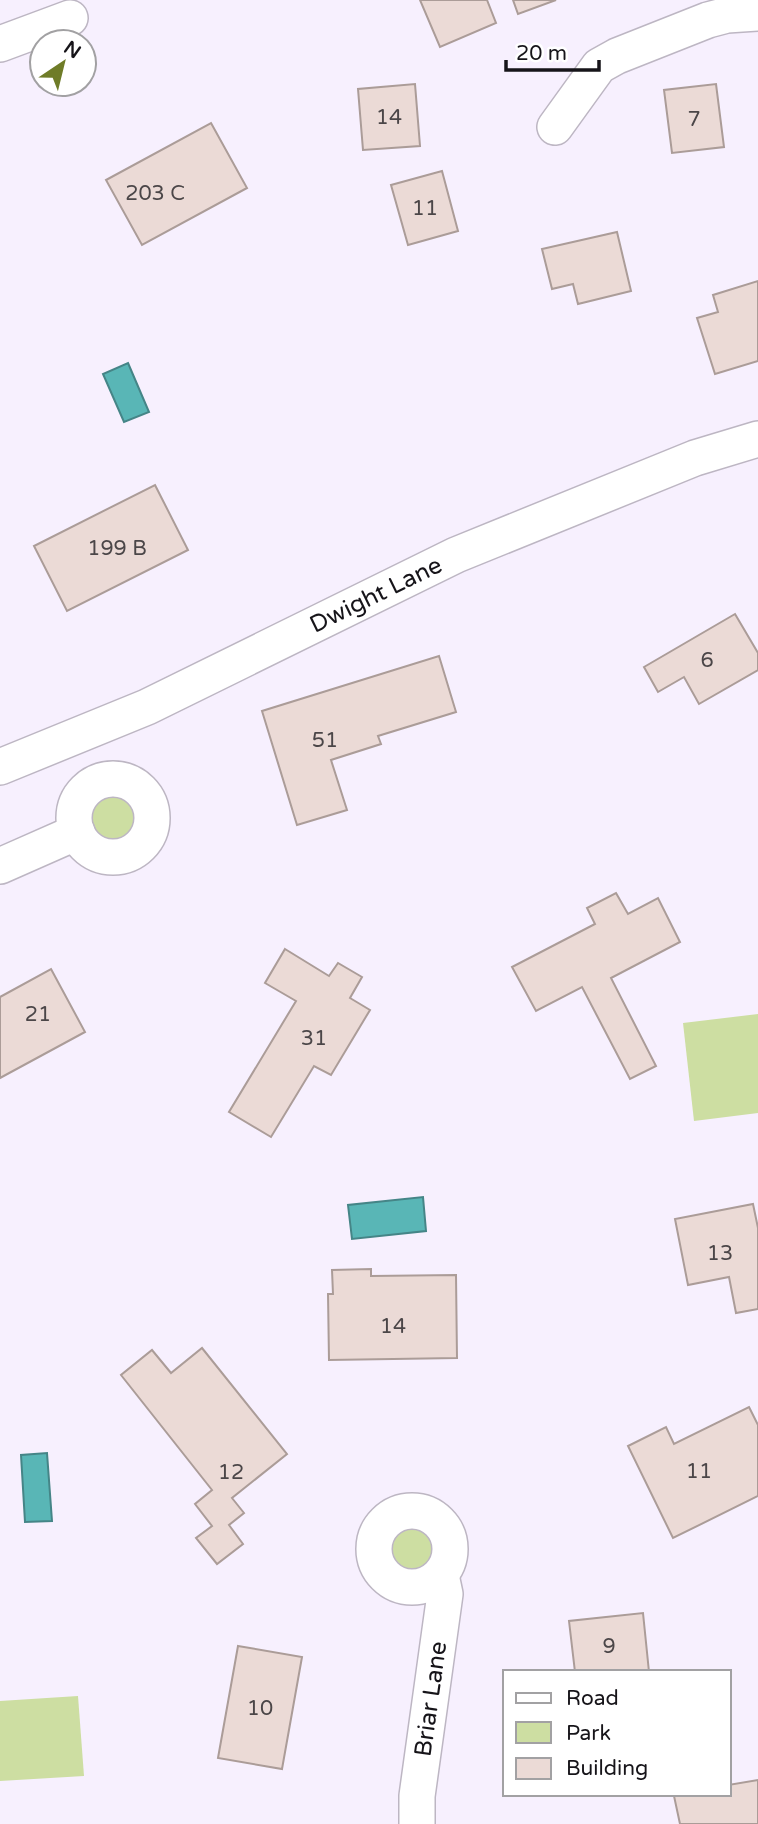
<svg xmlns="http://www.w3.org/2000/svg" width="758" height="1824" font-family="'Varela Round',sans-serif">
  <rect width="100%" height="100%" fill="#f7f0fe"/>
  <g fill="#cddea2">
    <circle cx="112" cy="817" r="29"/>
    <path d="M758 1014V1113L694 1121 683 1023Z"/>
    <circle cx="412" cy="1550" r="29"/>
    <path d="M78 1696 84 1776 0 1781V1701Z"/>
  </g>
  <g fill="#59b6b6" stroke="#458587" stroke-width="2">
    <path d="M128 363 149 412 124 422 103 374Z"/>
    <path d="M423 1197 426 1231 352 1239 348 1205Z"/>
    <path d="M47 1453 52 1521 25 1522 21 1455Z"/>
  </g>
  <g fill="#ebdad6" stroke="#ab9c98" stroke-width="2">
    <path d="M420 0H487L496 23 440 47Z"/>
    <path d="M513 0H556L518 14Z"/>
    <path d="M415 84 420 146 363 150 358 89Z"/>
    <path d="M716 84 724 147 672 153 664 90Z"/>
    <path d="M211 123 247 188 142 245 106 180Z"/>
    <path d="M442 171 458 231 408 245 391 185Z"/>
    <path d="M617 232 631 291 578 304 573 284 552 289 542 249Z"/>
    <path d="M758 281V361L715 374 697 318 718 312 713 295Z"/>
    <path d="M155 485 188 550 67 611 34 546Z"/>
    <path d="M735 614 758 653V670L699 704 684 677 658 692 644 667Z"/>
    <path d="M439 656 456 712 378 736 381 744 331 760 347 810 297 825 262 711Z"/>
    <path d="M616 893 628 914 658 898 680 942 611 978 656 1066 630 1079 582 987 536 1011 512 967 595 924 587 908Z"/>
    <path d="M285 949 329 976 338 963 362 977 350 998 370 1010 331 1075 314 1066 271 1137 229 1112 296 1001 265 983Z"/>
    <path d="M51 969 85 1032 0 1078V997Z"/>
    <path d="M753 1204 758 1228V1309L736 1313 729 1277 688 1285 675 1219Z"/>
    <path d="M371 1269V1276L456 1275 457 1358 329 1360 328 1294H333L332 1270Z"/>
    <path d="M202 1348 287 1454 232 1498 244 1513 229 1525 243 1544 217 1564 196 1538 212 1526 195 1504 212 1490 121 1375 152 1350 171 1373Z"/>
    <path d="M749 1407 758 1425V1496L673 1538 628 1446 666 1427 674 1444Z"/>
    <path d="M643 1613 649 1672H575L569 1621Z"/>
    <path d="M238 1646 302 1657 282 1769 218 1758Z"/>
    <path d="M758 1780V1824H680L674 1796 728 1794V1785Z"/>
  </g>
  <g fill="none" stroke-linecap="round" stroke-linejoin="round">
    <g stroke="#bdb6c3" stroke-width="38">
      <g id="minor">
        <path d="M0 44 70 18"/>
        <path d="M555 127 599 66 617 56 708 20 727 15 758 13"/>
        <path d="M0 767 147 707 456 555 695 458 758 439"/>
        <circle cx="113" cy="818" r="39"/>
        <path d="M0 866 77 832"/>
        <circle cx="412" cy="1549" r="38"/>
        <path d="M417 1824V1796L445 1594 441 1575"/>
      </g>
    </g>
    <use href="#minor" stroke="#fff" stroke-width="35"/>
  </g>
  <g text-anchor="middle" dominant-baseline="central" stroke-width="5" stroke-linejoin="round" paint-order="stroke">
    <g font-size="21" fill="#4b4648">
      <text x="389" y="117">14</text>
      <text x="694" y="119">7</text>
      <text x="155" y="193">203 C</text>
      <text x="425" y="208">11</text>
      <text x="117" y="548">199 B</text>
      <text x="707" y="660">6</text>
      <text x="325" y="740">51</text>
      <text x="38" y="1014">21</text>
      <text x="314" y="1038">31</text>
      <text x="720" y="1253">13</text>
      <text x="393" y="1326">14</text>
      <text x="699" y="1471">11</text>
      <text x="231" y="1472">12</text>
      <text x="609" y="1646">9</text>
      <text x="260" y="1708">10</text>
    </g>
    <g font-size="24" fill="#161419" stroke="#fff">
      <text transform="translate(376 595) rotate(-26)">Dwight Lane</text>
      <text transform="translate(431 1699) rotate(-82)">Briar Lane</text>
    </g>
  </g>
  <rect x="503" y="1670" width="228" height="126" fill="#ffffff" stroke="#a2a1a3" stroke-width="2"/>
  <rect x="516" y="1693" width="35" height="10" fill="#ffffff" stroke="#a2a1a3" stroke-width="2"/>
  <text x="566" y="1705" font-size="21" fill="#161419">Road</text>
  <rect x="516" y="1722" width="35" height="21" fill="#cddea2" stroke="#a2a1a3" stroke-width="2"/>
  <text x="566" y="1740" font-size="21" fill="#161419">Park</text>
  <rect x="516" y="1758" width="35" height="21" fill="#ebdad6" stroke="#a2a1a3" stroke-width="2"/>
  <text x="566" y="1775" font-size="21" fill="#161419">Building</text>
  <g transform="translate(63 63) rotate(35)"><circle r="33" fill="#ffffff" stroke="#a2a1a3" stroke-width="2"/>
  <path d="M0-5L12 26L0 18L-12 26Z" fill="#6f7c28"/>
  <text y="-10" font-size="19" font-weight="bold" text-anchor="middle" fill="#161419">N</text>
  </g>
  <path d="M506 60v10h93v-10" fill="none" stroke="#161419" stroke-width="3.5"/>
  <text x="516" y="60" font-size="21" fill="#161419" stroke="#ffffff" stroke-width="5" paint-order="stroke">20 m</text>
</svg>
